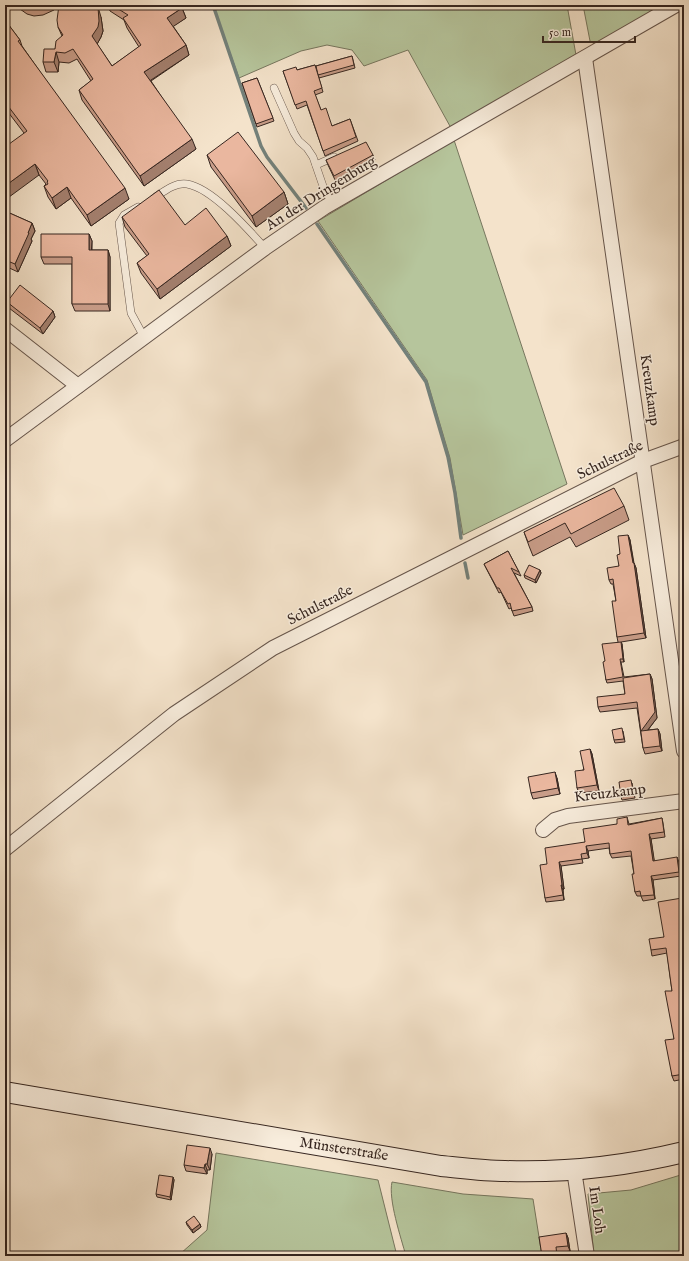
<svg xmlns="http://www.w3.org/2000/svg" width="689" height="1261" font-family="'IM FELL English',serif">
  <rect width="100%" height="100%" fill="#f4e3cb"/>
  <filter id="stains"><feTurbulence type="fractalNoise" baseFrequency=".005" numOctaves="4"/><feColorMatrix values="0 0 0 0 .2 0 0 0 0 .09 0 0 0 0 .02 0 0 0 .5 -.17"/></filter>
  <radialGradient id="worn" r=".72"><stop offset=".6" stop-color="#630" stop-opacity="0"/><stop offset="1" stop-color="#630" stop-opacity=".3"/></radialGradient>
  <g fill="#b6c59c" stroke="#76765e">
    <path d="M213 5H567L576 55 451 128 408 50 364 66 352 50 327 45 301 51 239 78Z"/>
    <path d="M583 5H663L596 45 590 41Z"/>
    <path d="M454 140 567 484 463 535 450 458 427 380 318 221Z"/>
    <path d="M216 1153 378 1180 397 1256H181L180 1254 207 1230Z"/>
    <path d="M684 1174V1256H594L588 1194 631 1190Z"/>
    <path d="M392 1182 463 1194 533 1199 542 1256H406C401 1238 388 1199 392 1182Z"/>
  </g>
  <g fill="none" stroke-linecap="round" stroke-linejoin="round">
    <g stroke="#73817b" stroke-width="3.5">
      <path d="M213 5 261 146 267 157 306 208"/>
      <path d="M317 224 426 382 448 457 455 493 461 538"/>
      <path d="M465 563 468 578"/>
    </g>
    <g stroke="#66554b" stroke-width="8">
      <g id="lane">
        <path d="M274 88 294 133 299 141 307 148 313 157 324 189 332 203"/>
        <path d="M316 165 334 157"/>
        <path d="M154 198C163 192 175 182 187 184 212 188 248 229 265 248"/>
        <path d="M138 207 124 215 119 223 131 313 144 337"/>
      </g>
    </g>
    <g stroke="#66554b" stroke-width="16">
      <g id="street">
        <path d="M585 58 684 751"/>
        <path d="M5 329 78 386"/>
        <path d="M5 440 265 248 325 207 676 5"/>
        <path d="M543 830 555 820 568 816 684 801"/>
        <path d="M5 849 174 714 273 648 643 461 684 446"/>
        <path d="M574 1170 587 1256"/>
      </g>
    </g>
    <g stroke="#362620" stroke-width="22">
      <path id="secondary" d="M5 1092 441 1166C462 1168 484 1171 505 1171 565 1173 626 1166 684 1152"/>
    </g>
    <use href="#lane" stroke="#f8eddd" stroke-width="7"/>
    <use href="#street" stroke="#f8eddd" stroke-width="14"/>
    <use href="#secondary" stroke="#f8eddd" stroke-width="20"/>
  </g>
  <g fill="#c99d89" stroke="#362620">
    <path d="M16 5H56L54 10 43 15 34 16 27 14 20 9Z"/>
    <path d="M108 5H181L186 18 173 26 186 45 189 55 151 81 196 149 144 186 82 100 79 90 91 81 77 59 69 63 59 62 58 72H46L43 62 55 49 62 36 58 27 101 17 103 31 101 37 97 44 112 66 139 47 127 28 124 20 110 11Z"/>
    <path d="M5 20 20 40 22 46 129 199 91 226 71 198 56 209 48 197 44 186 46 184 39 175 24 133 5 108Z"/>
    <path d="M352 56 355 68 319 78 316 66Z"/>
    <path d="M315 65 323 92 315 95 321 110 332 126 350 119 358 141 325 156 307 105 297 109 283 71 297 70Z"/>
    <path d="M257 78 274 121 257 127 242 83Z"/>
    <path d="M207 155 284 192 288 204 256 227 211 167Z"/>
    <path d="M373 155 375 160 336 182 328 165 326 160Z"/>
    <path d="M5 211 32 223 35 231 31 239 32 241 18 272 5 266Z"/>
    <path d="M122 217 185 225 227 236 231 246 160 299 141 273 137 263 147 256 125 227Z"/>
    <path d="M89 234 92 241V250H108L110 257V311H75L72 304V264H44L41 257Z"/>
    <path d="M7 302 53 311 55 317 43 334 9 308Z"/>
    <path d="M624 506 629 520 576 547 570 537 533 556 529 546 524 532Z"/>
    <path d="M628 535 630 540 634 563 636 568 646 638 621 642 622 644 624 662H621L624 677 650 674 652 679 657 718 648 730 658 729 660 734 662 751 645 754 643 748 637 708 600 712 598 707 625 694 623 681 607 683 606 680 605 661 618 642 617 637 616 601 613 584H611L609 580 619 566 620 554Z"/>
    <path d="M508 551 519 572 521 576 514 573 532 607 533 611 514 616 511 608 509 609 501 592 499 593 486 568 484 564Z"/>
    <path d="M540 570 541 573 536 583 525 578 524 575Z"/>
    <path d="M623 731 625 742 615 743 614 740Z"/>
    <path d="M590 749 592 754 599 791 579 793 577 788Z"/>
    <path d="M557 778 560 794 533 799 531 793Z"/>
    <path d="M632 783 635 798 622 800 621 797Z"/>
    <path d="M627 817 629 824 662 818 663 823 665 837 651 839 654 861 679 862 681 876 653 880 655 899 643 901 641 896H637L635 892 634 874 631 856 612 858 610 854 609 848 588 851 589 858 582 859 583 863 561 866 564 889 563 890 564 900 546 902 545 898 547 864 585 842 617 824Z"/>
    <path d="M682 898 684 904V1079L674 1081 672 1076 674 1039 672 991 667 953 652 956 651 950 664 937Z"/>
    <path d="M212 1154 210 1170H207V1174L186 1171 184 1165Z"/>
    <path d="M173 1177 174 1180 171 1200 157 1197 156 1194Z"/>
    <path d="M186 1222 200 1224 201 1227 193 1233 187 1225Z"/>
    <path d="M566 1233 568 1238 570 1251 558 1253V1256H542Z"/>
  </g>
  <g fill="#a4806f" stroke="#362620">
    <path d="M52 5H56L54 10Z"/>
    <path d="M98 7 101 17 103 31 101 37 96 46 92 36Z"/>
    <path d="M182 8 186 18 171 28 167 18Z"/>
    <path d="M186 45 189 55 148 82 144 72Z"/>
    <path d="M56 52 59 62 58 72 54 62Z"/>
    <path d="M192 139 196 149 144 186 140 176Z"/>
    <path d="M35 164 39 175 5 200V186Z"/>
    <path d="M67 187 71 198 56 209 52 198Z"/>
    <path d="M125 188 129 199 91 226 87 215Z"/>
    <path d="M284 192 288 204 256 227 252 216Z"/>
    <path d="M32 223 35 231 31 239 32 241 18 272 15 264Z"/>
    <path d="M89 234 92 241 91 257 89 250Z"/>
    <path d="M227 236 231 246 160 299 157 289Z"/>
    <path d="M108 250 110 257V311L108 304Z"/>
    <path d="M53 311 55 317 43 334 40 328Z"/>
    <path d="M628 535 630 540 634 568 633 563Z"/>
    <path d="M634 563 636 568 646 638 644 633Z"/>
    <path d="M540 570 541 573 536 583 535 580Z"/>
    <path d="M621 642 622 644 624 662 623 659Z"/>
    <path d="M650 674 652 679 657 718 643 736 641 731Z"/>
    <path d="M658 729 660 734 662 751 660 746Z"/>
    <path d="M590 749 592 754 599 791 597 785Z"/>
    <path d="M555 772 557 778 560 794 558 788Z"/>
    <path d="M649 834 651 839 655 865 653 861Z"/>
    <path d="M586 846 588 851 589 858 587 853Z"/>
    <path d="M677 857 679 862 681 876 679 872Z"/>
    <path d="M559 862 561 866 564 889 562 885Z"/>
    <path d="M651 876 653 880 655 899 654 895Z"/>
    <path d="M561 885 563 890 564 900Z"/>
    <path d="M682 937 684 942V951Z"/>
    <path d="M210 1148 212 1154 210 1170 207 1164Z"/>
    <path d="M205 1164 207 1170V1174L204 1168Z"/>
    <path d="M173 1177 174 1180 171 1200 170 1197Z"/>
    <path d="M200 1224 201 1227 193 1233 192 1230Z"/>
    <path d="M566 1233 568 1238 570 1251 568 1246Z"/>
  </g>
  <g fill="#eab79f" stroke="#362620">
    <path d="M24 5H42L39 6 31 7Z"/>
    <path d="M59 5H95L98 7 99 21 98 27 92 36 112 66 141 45 123 18 128 15 112 5H181L182 8 167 18 186 45 144 72 192 139 140 176 79 90 93 79 73 49 65 53 56 52 54 62H43L44 49H55L56 41 63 35 58 27 57 20Z"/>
    <path d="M5 20 20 40 18 41 125 188 87 215 67 187 52 198 44 186 48 184 47 182 48 181 35 164 5 186V147L27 131 5 102Z"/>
    <path d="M352 56 354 65 318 75 316 66Z"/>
    <path d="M315 65 322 88 314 91 321 110 326 108 332 126 350 119 356 137 323 151 306 101 295 105 283 71 296 67 297 70Z"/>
    <path d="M257 78 273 118 256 124 242 83Z"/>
    <path d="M238 132 284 192 252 216 207 155Z"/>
    <path d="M366 142 373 155 334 176 326 160Z"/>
    <path d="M159 190 185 225 206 208 227 236 157 289 137 263 149 254 122 217Z"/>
    <path d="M5 211 32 223 28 233H29L15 264 5 260Z"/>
    <path d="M41 234H89V250H108V304H72V257H41Z"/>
    <path d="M20 285 53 311 40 328 7 302Z"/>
    <path d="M614 488 624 506 571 534 565 523 528 542 524 532Z"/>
    <path d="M628 535 633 563H634L644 633 617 637 612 601H616L613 579 609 580 607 568 619 566 617 555 620 554 618 536Z"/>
    <path d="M508 551 519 572 511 568 532 607 512 611 510 603 508 604 499 588H497L484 564Z"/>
    <path d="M529 565 540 570 535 580 524 575Z"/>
    <path d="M621 642 623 659H620L623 677 606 680 603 662 605 661 602 644Z"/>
    <path d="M650 674 655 712 641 731 658 729 660 746 643 748 637 702 598 707 597 697 625 694 623 678Z"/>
    <path d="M622 728 624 739 614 740 612 730Z"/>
    <path d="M590 749 597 785 577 788 575 771 584 770 580 751Z"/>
    <path d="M555 772 558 788 531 793 528 777Z"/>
    <path d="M631 780 634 795 621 797 619 782Z"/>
    <path d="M627 817 628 825 662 818 664 832 649 834 653 861 677 857 679 872 651 876 654 895 641 896 640 891 635 892 632 874H634L631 851 610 854 609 843 586 846 587 853 581 854 582 859 559 862 562 885H561L563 895 545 898 540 865 547 864 545 848 585 842 583 829 617 824V819Z"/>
    <path d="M682 898 684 912V937H682L684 951V1074L672 1076 665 1040 674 1039 665 991H672L666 948 651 950 649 939 664 937 658 902Z"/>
    <path d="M187 1145 210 1148 207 1164H205L204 1168 184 1165Z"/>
    <path d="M159 1175 173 1177 170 1197 156 1194Z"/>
    <path d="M194 1216 200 1224 192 1230 186 1222Z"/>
    <path d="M566 1233 568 1246 556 1247 557 1256H542L539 1237Z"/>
  </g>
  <g text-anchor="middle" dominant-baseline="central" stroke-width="3" stroke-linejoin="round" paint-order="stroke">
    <g font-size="15" fill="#362620" stroke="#f8eddd">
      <text transform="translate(321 193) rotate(-32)">An der Dringenburg</text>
      <text transform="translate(650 390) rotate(82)">Kreuzkamp</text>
      <text transform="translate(610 460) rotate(-26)">Schulstraße</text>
      <text transform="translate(320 605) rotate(-27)">Schulstraße</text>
      <text transform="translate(610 793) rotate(-7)">Kreuzkamp</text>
      <text transform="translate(344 1149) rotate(9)">Münsterstraße</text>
      <text transform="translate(597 1210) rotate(82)">Im Loh</text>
    </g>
  </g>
  <rect width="689" height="1261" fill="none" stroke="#f4e3cb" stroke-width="20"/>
  <rect x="6" y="6" width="677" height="1249" fill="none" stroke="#362620" stroke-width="2"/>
  <rect x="10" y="10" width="669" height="1241" fill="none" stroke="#362620"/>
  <path d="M543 36v6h92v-6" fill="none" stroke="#362620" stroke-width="2"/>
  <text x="549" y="36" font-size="12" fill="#362620" stroke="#f8eddd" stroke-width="3" paint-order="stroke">50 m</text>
  <rect width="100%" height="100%" filter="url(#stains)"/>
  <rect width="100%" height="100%" fill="url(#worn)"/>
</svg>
